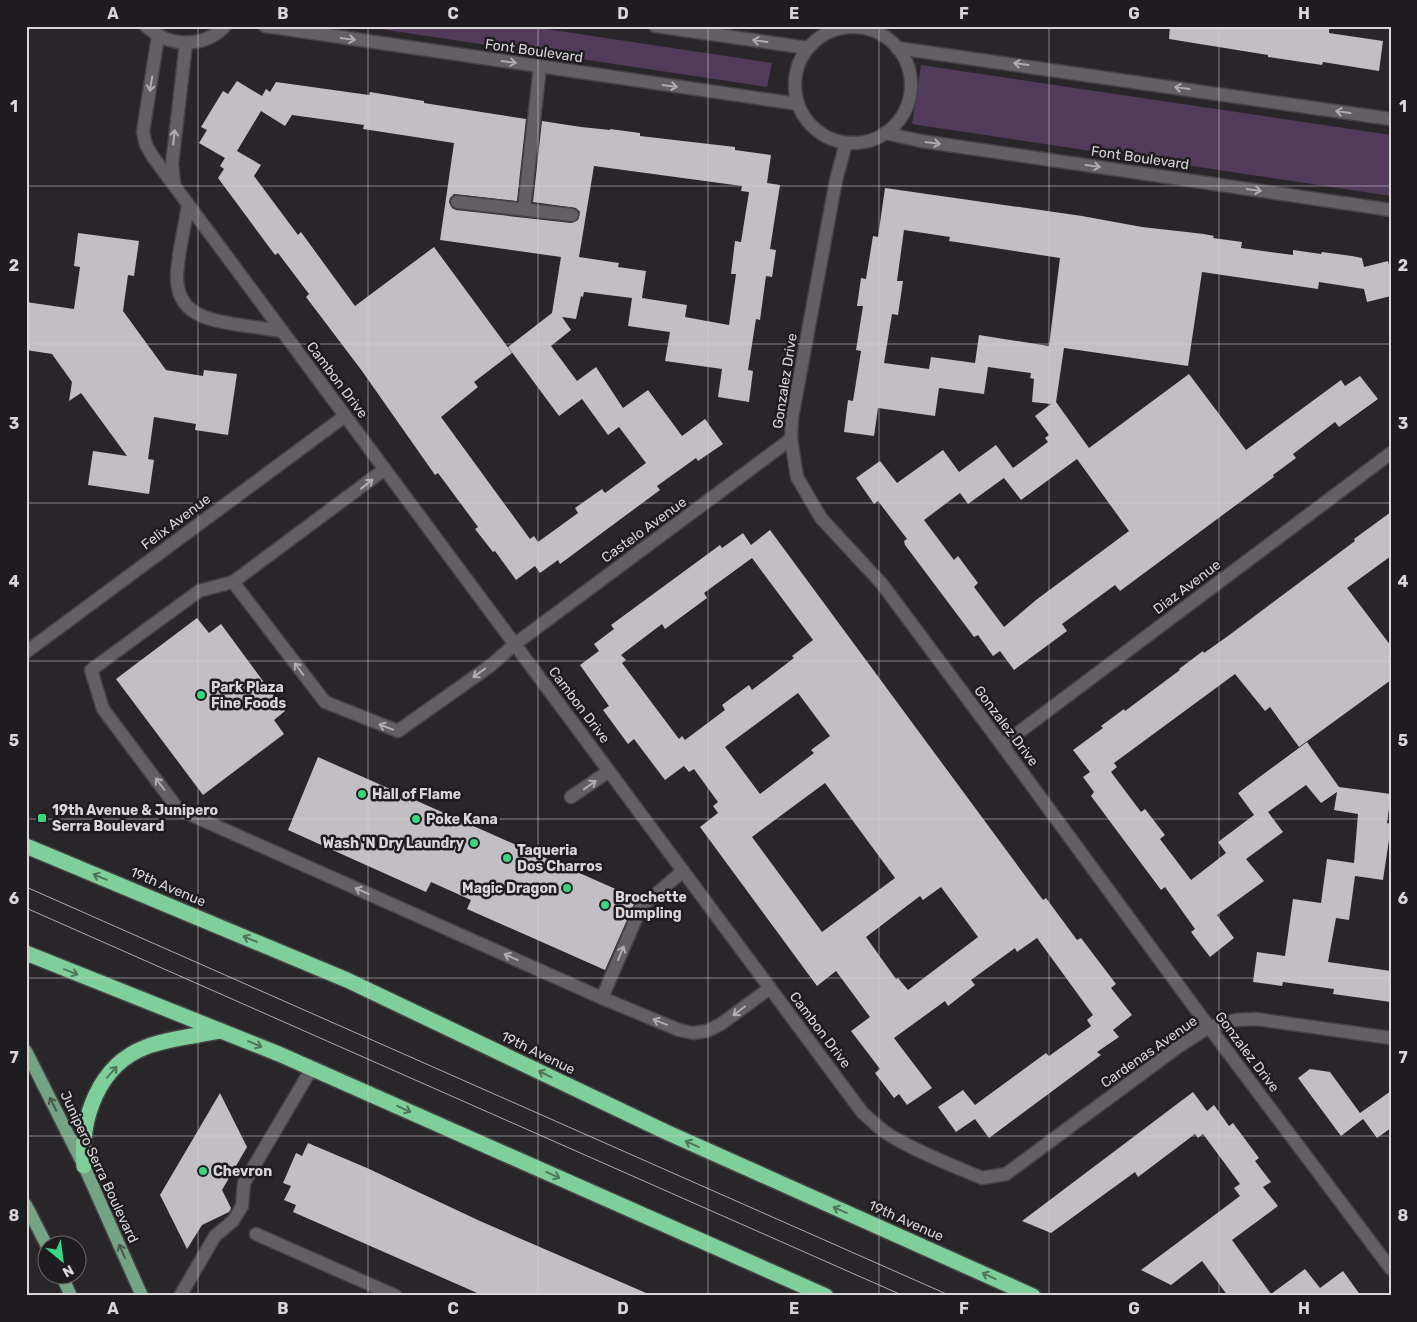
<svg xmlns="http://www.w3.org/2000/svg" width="1417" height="1322" font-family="Rubik,sans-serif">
  <rect width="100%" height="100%" fill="#282629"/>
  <g fill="#523a5a">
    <path d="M361 26H526L772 63 767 87Z"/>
    <path d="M921 65 1391 135V196L912 124Z"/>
  </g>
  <g fill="#c2bfc4" fill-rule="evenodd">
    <path d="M1170 26H1311L1329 29V33L1383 41 1379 71 1323 62 1322 65 1268 57V55L1169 39Z"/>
    <path d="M237 81 262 96 266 89 270 92 276 82 369 95 370 92 424 101V103L526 119 517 201 454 194 450 198 449 202 452 208 456 210 571 223 578 220 580 212 576 208 533 202 542 121 581 127 610 130V129L640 133V136L735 147V150L771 155 767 183 780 185 770 249 776 250 772 277 766 276 760 320 756 319 748 370 753 371 749 402 718 397 722 369 665 361 670 332 628 326 632 298 584 292 583 297 581 296 576 319 562 317 571 330 551 346 577 381 596 367 623 408 648 390 682 436 705 419 723 444 698 461 696 458 657 486 660 490 560 564 558 560 540 573 535 566 516 580 495 551 493 552 475 529 478 527 438 473 435 475 362 371 306 297 309 294 278 253 275 255 218 178 224 169 220 166 225 158 199 143 207 130 201 127 223 91 228 94ZM261 111 285 126 292 115 364 125 363 129 454 143 440 240 561 257 552 313 508 347 559 416 582 399 608 435 619 427 646 463 605 493 602 489 575 508 578 513 538 542 534 536 530 539 441 417 478 387 474 382 512 353 434 247 355 306 301 232 298 235 254 176 261 165 237 151ZM594 166 742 186 741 191 749 192 741 242 735 241 731 274H736L729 325 685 317 687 305 642 298 646 271 618 267 619 263 579 257Z"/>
    <path d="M885 188 1082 216 1142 227 1204 234 1214 236 1213 238 1242 242 1241 248 1293 255V250L1321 254 1322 252 1352 256 1362 258 1364 267 1388 261 1391 273V296L1367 302 1364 289 1319 282 1318 289 1202 272 1188 366 1064 348 1056 402 1089 448 1189 374 1246 450 1341 380 1345 386 1360 376 1378 399 1339 427 1335 422 1293 454 1296 458 1273 475 1274 477 1120 591 1115 585 1062 624 1067 631 1014 670 1000 651 993 656 978 635 974 637 905 545 904 541 907 539 878 501 874 504 856 478 880 461 897 483 943 450 959 472 996 445 1013 468 1048 442 1045 438 1049 435 1035 416 1051 404 1032 402 1034 379 1030 378 1031 373 988 367 984 394 939 388 935 416 878 408 874 436 844 432 848 400 853 401 861 351 856 350 863 306H857L861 278 866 279 873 236 878 237ZM904 230 950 237 949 241 1060 258 1049 346 979 335 975 363 931 357 929 369 884 363 892 314 898 315 903 281H897ZM1077 459 1129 531 1036 600 1004 627 974 587 978 583 958 556 954 560 924 520 960 493 968 504 1004 478 1021 500Z"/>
    <path d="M78 233 139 241 134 276 128 275 123 311 166 370 203 376 204 370 237 374 228 435 195 430 196 424 154 417 148 459 154 460 149 494 88 485 93 451 127 456 81 393 69 401 72 382 52 354 26 350V302L74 309 80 267 74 266Z"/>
    <path d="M1391 512V556L1347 588 1391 646V680L1299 747 1270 707 1265 711 1235 674 1114 763 1117 767 1111 772 1141 812 1145 809 1165 835 1160 839 1191 880 1226 853 1218 842 1254 815 1238 793 1307 742 1339 787 1391 794 1387 823 1391 824V826L1383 880 1355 876 1349 920 1336 918 1328 962 1391 971V1002L1333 994 1334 989 1283 982 1282 986 1253 982 1257 952 1285 956 1293 899 1321 903 1327 859 1354 863 1358 814 1334 810 1337 792 1321 803 1306 785 1268 812 1283 832 1246 859 1264 881 1217 915 1234 938 1210 957 1191 932 1195 929 1165 887 1161 890 1091 796 1094 792 1083 777 1090 772 1073 750 1103 728 1101 726 1124 709 1125 711 1180 670 1179 669 1203 651 1204 653 1228 636 1355 541 1354 539Z"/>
    <path d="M770 530 1043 900 1046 898 1077 940 1081 938 1116 984 1111 988 1132 1015 1113 1030 1119 1037 1097 1052 1101 1055 989 1138 975 1119 956 1132 938 1107 963 1090 975 1105 1046 1053 1049 1056 1091 1026 1087 1020 1093 1015 1037 938 1017 952 1015 948 971 980 975 985 948 1006 945 1001 894 1038 932 1088 907 1105 899 1094 894 1098 875 1073 880 1069 851 1031 870 1017 836 971 817 986 700 827 718 813 713 806 718 802 694 769 689 772 684 766 665 780 634 739 628 744 603 710 609 706 580 665 599 651 594 644 614 629 611 625 720 545 722 548 743 533 751 545ZM752 558 813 640 792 656 794 658 752 690 749 685 722 705 725 710 685 740 682 736 679 739 622 663 626 660 621 655 662 624 665 629 707 598 704 593ZM798 693 830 736 811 750 814 753 760 794 725 747ZM825 783 895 878 822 932 752 837ZM941 887 978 937 908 990 898 978 896 979 866 937 920 896 923 900Z"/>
    <path d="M197 618 209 633 221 624 285 711 274 720 284 734 203 795 116 679Z"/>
    <path d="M318 757 638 899 634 904 605 970 467 909 471 900 431 882 426 892 288 830Z"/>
    <path d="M1310 1069 1330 1072 1360 1113 1391 1091V1128L1377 1138 1363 1119 1341 1136 1298 1078Z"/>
    <path d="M1193 1092 1207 1111 1214 1105 1229 1126 1233 1123 1259 1158 1255 1161 1271 1182 1263 1187 1278 1206 1232 1240 1271 1294 1305 1269 1320 1288 1343 1271 1361 1296H1228L1202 1261 1171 1285 1141 1270 1240 1196 1234 1188 1240 1184 1203 1134 1198 1138 1195 1134 1138 1177 1135 1172 1051 1233 1022 1221Z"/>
    <path d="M220 1093 247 1147 222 1190 231 1208 229 1212 202 1225 187 1249 160 1195Z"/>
    <path d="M308 1143 367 1168 480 1221 653 1296H484L293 1212 296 1205 284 1200 291 1186 283 1183 296 1153 302 1156Z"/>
  </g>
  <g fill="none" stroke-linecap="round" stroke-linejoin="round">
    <g stroke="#454345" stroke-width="15">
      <g id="minor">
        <path d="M146 26C168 47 203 49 225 26"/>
        <path d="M265 26 798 104"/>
        <path d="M655 26 808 48"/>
        <circle cx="853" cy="85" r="58"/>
        <path d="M158 36 143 132 146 145 153 157 862 1112C872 1121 881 1131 893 1137 921 1154 952 1165 982 1178L1006 1174 1178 1047 1209 1027 1236 1020 1256 1019 1391 1038"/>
        <path d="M897 48 1391 119"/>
        <path d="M885 133 921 141 1391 210"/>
        <path d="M846 143 836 180 792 418 791 439 797 477 821 518 882 584 1002 745 1209 1027 1391 1269"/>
        <path d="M174 183 172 164 186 43"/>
        <path d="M457 202 572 215"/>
        <path d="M188 205C185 226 177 257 177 277 177 316 210 320 240 325 254 327 268 329 282 331"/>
        <path d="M524 209 540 67"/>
        <path d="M385 469 233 582 199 591 91 670 103 709 178 809 602 998 679 1030 693 1033 707 1031 721 1024 770 988"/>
        <path d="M233 582 325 702 398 731 490 666 515 644 791 439"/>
        <path d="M26 652 345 416"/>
        <path d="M1002 745 1391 453"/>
        <path d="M571 797 609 771"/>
        <path d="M602 998 641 907 683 871"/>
        <path d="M256 1234 396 1296"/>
        <path d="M180 1296 215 1236 233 1221 242 1206 244 1183 312 1068"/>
      </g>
    </g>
    <g stroke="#454345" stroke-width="15">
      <g id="major">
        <path d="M26 1051 84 1166 142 1296"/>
        <path d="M26 1205 48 1248"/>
        <path d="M61 1274 71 1296"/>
      </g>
    </g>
    <g stroke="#454345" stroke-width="18">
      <g id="highway">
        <path d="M26 846 347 980 666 1132 1033 1296"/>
        <path d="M26 953 279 1054 826 1296"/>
        <path d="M84 1166C80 1119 98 1065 146 1047 169 1038 196 1036 221 1031"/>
      </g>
    </g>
    <use href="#minor" stroke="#636065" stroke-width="12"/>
    <use href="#major" stroke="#74a385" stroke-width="12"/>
    <use href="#highway" stroke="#7fcf9a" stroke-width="15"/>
    <g stroke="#adabad" stroke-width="1">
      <path d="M26 887 951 1296"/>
      <path d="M26 908 904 1296"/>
    </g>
  </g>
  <defs><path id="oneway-shaft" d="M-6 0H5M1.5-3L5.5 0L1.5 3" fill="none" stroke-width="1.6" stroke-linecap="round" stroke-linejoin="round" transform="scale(1.25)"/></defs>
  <g stroke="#afadb0">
    <use href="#oneway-shaft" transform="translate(348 39) rotate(8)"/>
    <use href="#oneway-shaft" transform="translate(760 41) rotate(-172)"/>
    <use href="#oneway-shaft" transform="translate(509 62) rotate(8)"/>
    <use href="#oneway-shaft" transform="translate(1021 64) rotate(-172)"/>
    <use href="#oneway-shaft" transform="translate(151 84) rotate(99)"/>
    <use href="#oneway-shaft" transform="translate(670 86) rotate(8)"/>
    <use href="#oneway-shaft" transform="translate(1182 88) rotate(-172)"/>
    <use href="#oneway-shaft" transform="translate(1343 112) rotate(-172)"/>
    <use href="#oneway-shaft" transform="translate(174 137) rotate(-84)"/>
    <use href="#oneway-shaft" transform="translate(933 143) rotate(8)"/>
    <use href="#oneway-shaft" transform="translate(1093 166) rotate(8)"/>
    <use href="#oneway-shaft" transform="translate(1254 190) rotate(8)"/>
    <use href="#oneway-shaft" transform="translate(367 484) rotate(-38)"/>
    <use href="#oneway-shaft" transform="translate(299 669) rotate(-127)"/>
    <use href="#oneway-shaft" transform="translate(479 673) rotate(144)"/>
    <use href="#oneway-shaft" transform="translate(386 727) rotate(-159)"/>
    <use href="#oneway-shaft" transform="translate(160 784) rotate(-127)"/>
    <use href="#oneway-shaft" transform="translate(590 785) rotate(-36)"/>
    <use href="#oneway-shaft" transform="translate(362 891) rotate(-156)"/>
    <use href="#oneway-shaft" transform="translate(621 953) rotate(-67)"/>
    <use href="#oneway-shaft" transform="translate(511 957) rotate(-156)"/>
    <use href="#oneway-shaft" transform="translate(739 1011) rotate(143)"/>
    <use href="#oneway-shaft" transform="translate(660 1022) rotate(-158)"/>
  </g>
  <g stroke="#4f765d">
    <use href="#oneway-shaft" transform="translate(100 877) rotate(-157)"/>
    <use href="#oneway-shaft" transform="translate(250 939) rotate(-157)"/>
    <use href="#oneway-shaft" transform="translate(71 972) rotate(22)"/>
    <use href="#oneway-shaft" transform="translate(255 1044) rotate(23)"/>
    <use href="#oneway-shaft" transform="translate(112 1072) rotate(-48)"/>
    <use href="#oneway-shaft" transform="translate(545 1074) rotate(-154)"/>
    <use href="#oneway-shaft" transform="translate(404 1109) rotate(24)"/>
    <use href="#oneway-shaft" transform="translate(692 1144) rotate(-156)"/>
    <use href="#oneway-shaft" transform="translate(553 1175) rotate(24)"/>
    <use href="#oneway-shaft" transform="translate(840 1210) rotate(-156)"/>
    <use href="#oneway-shaft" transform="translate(989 1276) rotate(-156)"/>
  </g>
  <g stroke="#45594d">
    <use href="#oneway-shaft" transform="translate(53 1104) rotate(-117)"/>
    <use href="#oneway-shaft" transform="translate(122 1251) rotate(-114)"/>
  </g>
  <path fill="none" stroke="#d8d6d8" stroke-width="1" stroke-opacity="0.55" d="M198 26V1296M368 26V1296M538 26V1296M708 26V1296M879 26V1296M1049 26V1296M1219 26V1296M26 186H1391M26 344H1391M26 503H1391M26 661H1391M26 819H1391M26 978H1391M26 1136H1391"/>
  <g fill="#37d880" stroke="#1f1c20" stroke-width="2">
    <circle cx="201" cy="695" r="5"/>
    <circle cx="362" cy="794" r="5"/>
    <rect x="37" y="813" width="10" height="10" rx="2.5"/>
    <circle cx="416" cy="819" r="5"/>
    <circle cx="474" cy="843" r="5"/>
    <circle cx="507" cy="858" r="5"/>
    <circle cx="567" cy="888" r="5"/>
    <circle cx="605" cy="905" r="5"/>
    <circle cx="203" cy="1171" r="5"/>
  </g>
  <g text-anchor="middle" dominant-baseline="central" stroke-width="5" stroke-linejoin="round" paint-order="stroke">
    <g font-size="14" fill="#d8d6d8" stroke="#1f1c20">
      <text transform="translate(534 51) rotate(8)">Font Boulevard</text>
      <text transform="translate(1140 158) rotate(8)">Font Boulevard</text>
      <text transform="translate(337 380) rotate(53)">Cambon Drive</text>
      <text transform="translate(785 381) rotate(-81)">Gonzalez Drive</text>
      <text transform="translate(176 522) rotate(-37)">Felix Avenue</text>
      <text transform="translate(644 530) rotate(-36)">Castelo Avenue</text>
      <text transform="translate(1187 587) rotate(-37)">Diaz Avenue</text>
      <text transform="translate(579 705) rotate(53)">Cambon Drive</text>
      <text transform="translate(1006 726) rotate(53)">Gonzalez Drive</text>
      <text transform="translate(168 887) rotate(23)">19th Avenue</text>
      <text transform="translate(820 1030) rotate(53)">Cambon Drive</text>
      <text transform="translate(1149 1052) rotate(-35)">Cardenas Avenue</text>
      <text transform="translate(1247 1052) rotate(53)">Gonzalez Drive</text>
      <text transform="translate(538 1053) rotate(26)">19th Avenue</text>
      <text transform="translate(99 1167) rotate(65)">Junipero Serra Boulevard</text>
      <text transform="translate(906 1221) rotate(24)">19th Avenue</text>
    </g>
    <g font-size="14" font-weight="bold" fill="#d8d6d8" stroke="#1f1c20" text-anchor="start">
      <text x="211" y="687">Park Plaza<tspan x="211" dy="16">Fine Foods</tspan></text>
      <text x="372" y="794">Hall of Flame</text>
      <text x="52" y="810">19th Avenue &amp; Junipero<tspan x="52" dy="16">Serra Boulevard</tspan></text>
      <text x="426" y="819">Poke Kana</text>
      <text x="464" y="843" text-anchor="end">Wash 'N Dry Laundry</text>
      <text x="517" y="850">Taqueria<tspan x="517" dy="16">Dos Charros</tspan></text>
      <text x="557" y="888" text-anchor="end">Magic Dragon</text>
      <text x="615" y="897">Brochette<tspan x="615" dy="16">Dumpling</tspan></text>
      <text x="213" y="1171">Chevron</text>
    </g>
  </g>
  <rect width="1417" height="1322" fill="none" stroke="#1f1c20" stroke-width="55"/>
  <g transform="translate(62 1260) rotate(151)"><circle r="24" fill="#1f1c20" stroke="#69666a"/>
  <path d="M0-4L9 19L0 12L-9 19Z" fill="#37d880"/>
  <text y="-8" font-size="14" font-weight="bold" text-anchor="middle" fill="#d8d6d8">N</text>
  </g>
  <rect x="28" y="28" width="1362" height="1266" fill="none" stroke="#d8d6d8" stroke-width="2"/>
  <g font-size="16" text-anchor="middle" font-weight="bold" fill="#d8d6d8">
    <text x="113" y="19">A</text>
    <text x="283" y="19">B</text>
    <text x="453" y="19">C</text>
    <text x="623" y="19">D</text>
    <text x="794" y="19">E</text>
    <text x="964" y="19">F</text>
    <text x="1134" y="19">G</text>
    <text x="1304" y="19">H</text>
    <text x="14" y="112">1</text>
    <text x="1403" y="112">1</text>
    <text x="14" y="271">2</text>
    <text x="1403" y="271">2</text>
    <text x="14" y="429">3</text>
    <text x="1403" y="429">3</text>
    <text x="14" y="587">4</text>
    <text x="1403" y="587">4</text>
    <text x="14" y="746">5</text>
    <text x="1403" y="746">5</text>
    <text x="14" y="904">6</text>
    <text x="1403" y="904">6</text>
    <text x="14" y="1063">7</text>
    <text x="1403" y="1063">7</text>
    <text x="14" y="1221">8</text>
    <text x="1403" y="1221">8</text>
    <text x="113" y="1314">A</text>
    <text x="283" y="1314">B</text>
    <text x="453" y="1314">C</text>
    <text x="623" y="1314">D</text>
    <text x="794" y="1314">E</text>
    <text x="964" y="1314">F</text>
    <text x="1134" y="1314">G</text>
    <text x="1304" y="1314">H</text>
  </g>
</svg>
